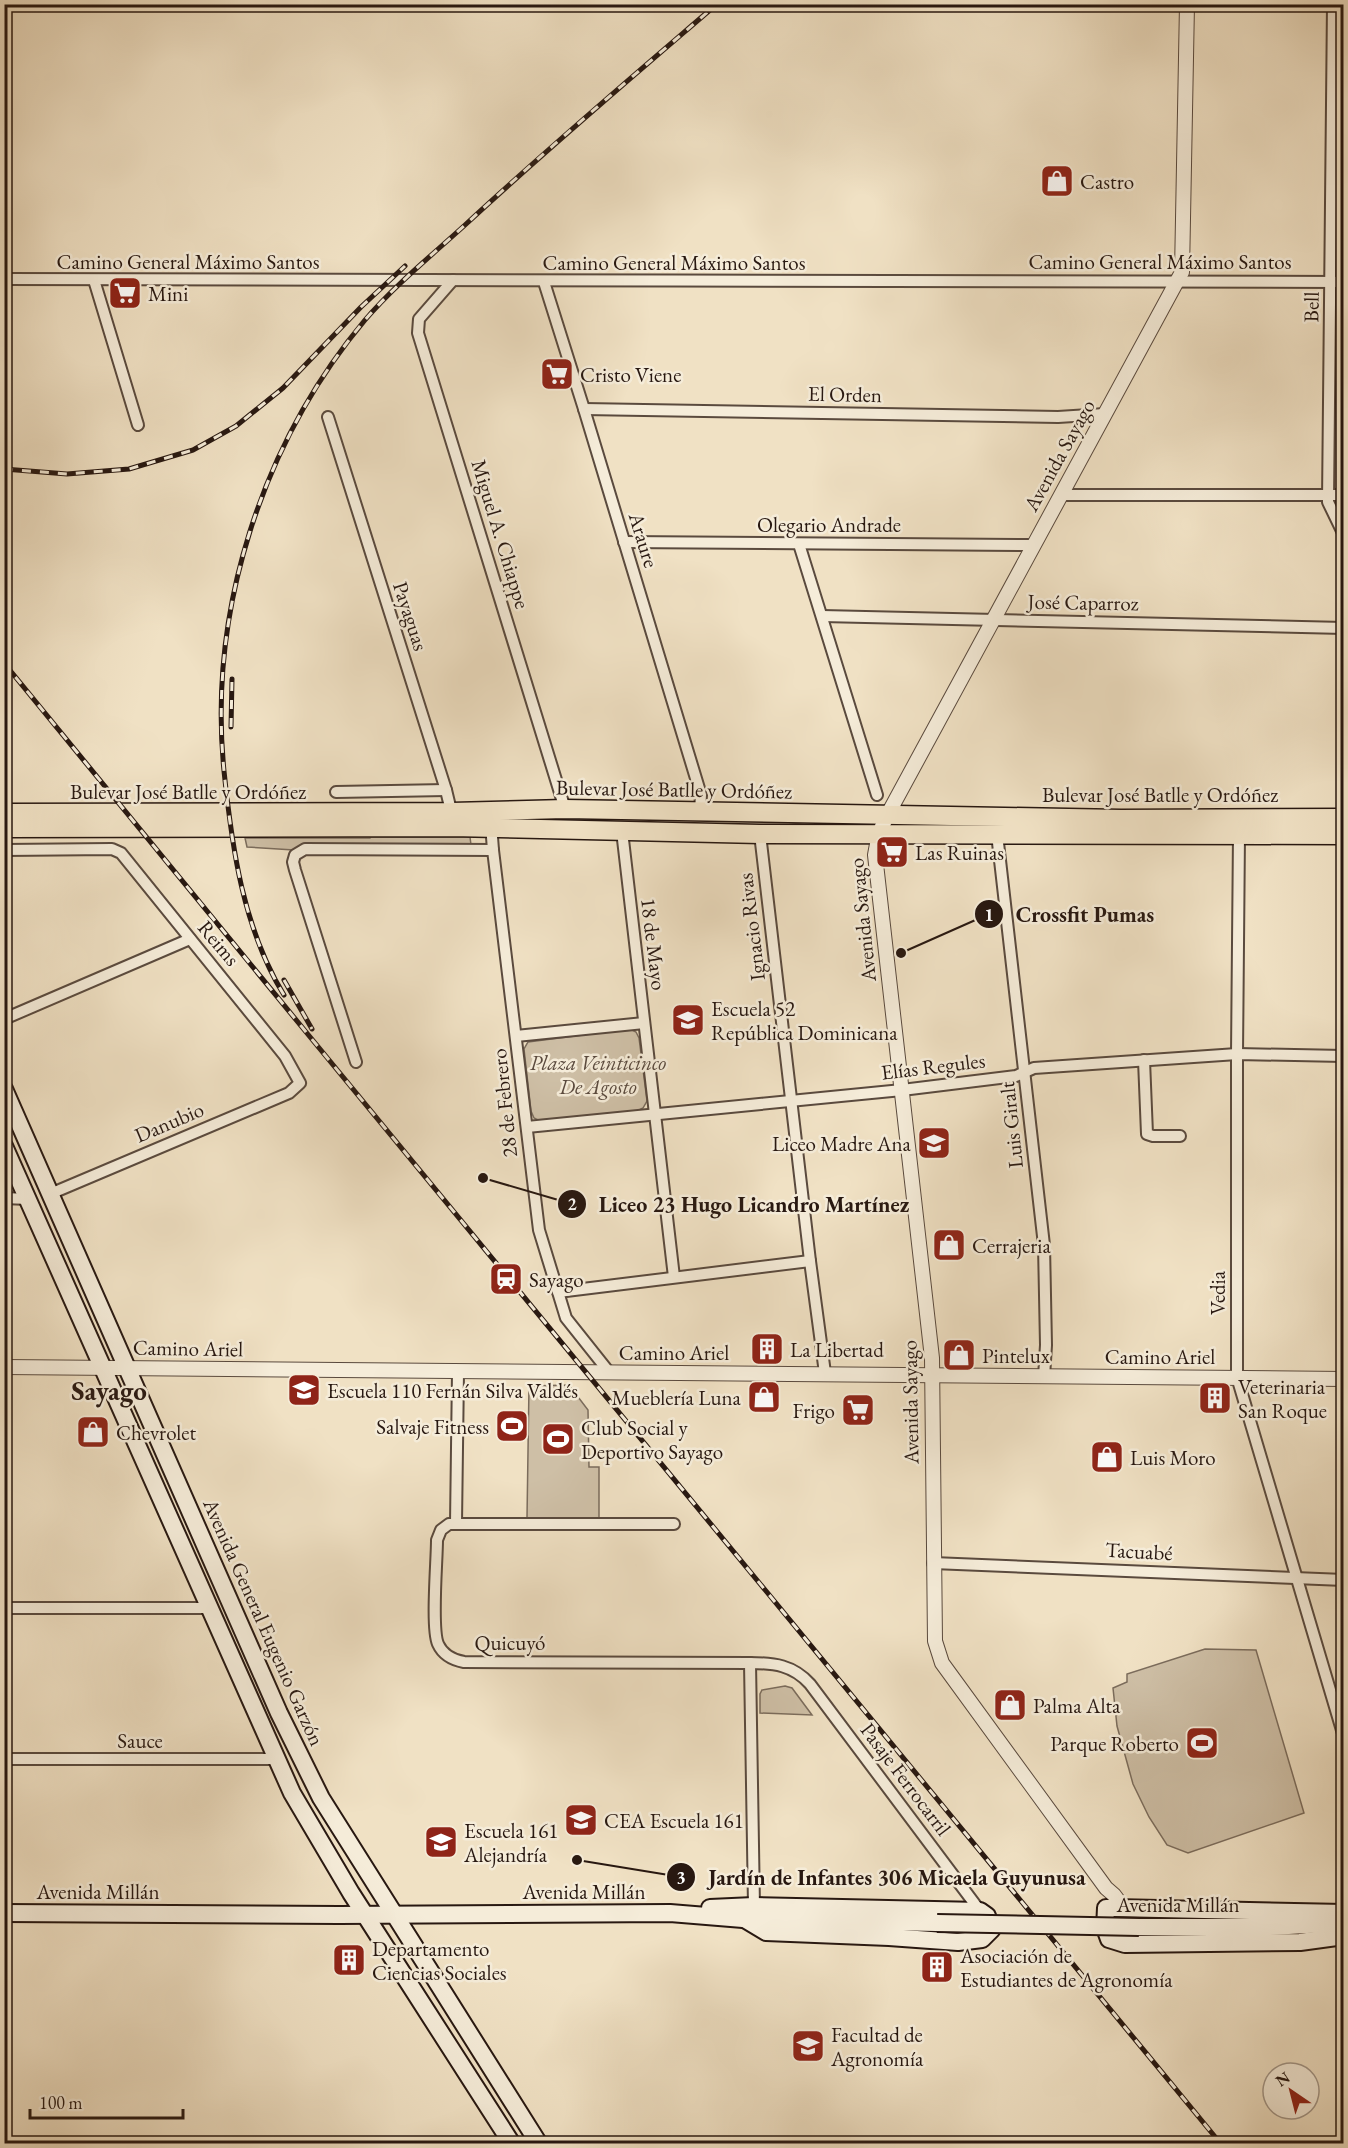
<svg xmlns="http://www.w3.org/2000/svg" width="1348" height="2148" font-family="'EB Garamond',serif">
  <rect width="100%" height="100%" fill="#f0e1c4"/>
  <filter id="stains"><feTurbulence type="fractalNoise" baseFrequency=".00333" numOctaves="4"/><feColorMatrix values="0 0 0 0 .2 0 0 0 0 .09 0 0 0 0 .02 0 0 0 .5 -.17"/></filter>
  <radialGradient id="worn" r=".72"><stop offset=".6" stop-color="#630" stop-opacity="0"/><stop offset="1" stop-color="#630" stop-opacity=".3"/></radialGradient>
  <g fill="#cebfa6" stroke="#7b6c5c" stroke-width="1.5">
    <path d="M565 817 812 821 775 827 532 822Z"/>
    <path d="M371 837H470L471 845 294 850 247 847 245 838H370Z"/>
    <path d="M630 1029 636 1032 639 1038 647 1101 643 1108 637 1111 540 1121 534 1118 531 1111 524 1049 528 1042Z"/>
    <path d="M569 1385 588 1410 589 1467H599V1518H527L529 1386Z"/>
    <path d="M1205 1649 1256 1650 1304 1813 1188 1853 1167 1845 1149 1817 1133 1784 1117 1726 1113 1688 1127 1682V1674Z"/>
    <path d="M785 1686 792 1688 812 1715 760 1713V1694L762 1690Z"/>
  </g>
  <g fill="none" stroke-linecap="round" stroke-linejoin="round">
    <g stroke="#5a4a3e" stroke-width="14">
      <g id="minor">
        <path d="M1333 4 1328 502 1344 535"/>
        <path d="M4 279C451 283 897 278 1344 282"/>
        <path d="M94 280 138 425"/>
        <path d="M453 280 419 319 418 333 565 809"/>
        <path d="M544 282 584 409 701 795 700 810"/>
        <path d="M584 409 1058 417 1105 414"/>
        <path d="M328 417 446 790 452 815"/>
        <path d="M1062 495H1344"/>
        <path d="M624 542 1033 545"/>
        <path d="M799 544 877 795"/>
        <path d="M822 616 1344 628"/>
        <path d="M336 792 446 790"/>
        <path d="M491 824 493 850 539 1230 566 1318 609 1372"/>
        <path d="M622 831 674 1277"/>
        <path d="M760 834 810 1261 825 1373"/>
        <path d="M997 834 1044 1245 1046 1345 1044 1377"/>
        <path d="M1239 834 1237 1054V1377L1344 1737"/>
        <path d="M4 850 112 849 121 853 285 1056 300 1083 289 1093 50 1194"/>
        <path d="M4 1019 190 939"/>
        <path d="M516 1036 644 1023"/>
        <path d="M1144 1060 1147 1134 1153 1136H1180"/>
        <path d="M356 1062 295 870 293 862 295 855 305 849 493 850"/>
        <path d="M527 1127 902 1090 1016 1076 1034 1068 1237 1054 1344 1056"/>
        <path d="M4 1198 28 1199"/>
        <path d="M558 1292 810 1261"/>
        <path d="M456 1523 458 1372"/>
        <path d="M674 1524H449L441 1530 437 1540C437 1561 431 1628 438 1644 443 1655 453 1660 464 1662L750 1663C774 1663 793 1665 810 1684L980 1911"/>
        <path d="M933 1563 1344 1580"/>
        <path d="M4 1608H209"/>
        <path d="M750 1663 754 1906"/>
        <path d="M4 1759H276"/>
      </g>
    </g>
    <g stroke="#5a4a3e" stroke-width="16">
      <g id="tertiary">
        <path d="M4 1367 1344 1379"/>
        <path d="M1123 1907 1114 1895 1106 1888 942 1663 935 1641 932 1358 875 855 879 833 888 814 1182 272 1187 4"/>
      </g>
    </g>
    <g stroke="#281811" stroke-width="20">
      <g id="secondary">
        <path d="M4 1089 279 1713 321 1798 539 2144"/>
        <path d="M4 1146 292 1793 351 1893 512 2144"/>
        <path d="M710 1908 754 1906 980 1911 987 1916 992 1929 982 1939 958 1942 889 1937 766 1932 746 1920"/>
        <path d="M4 1913 339 1915 670 1913 743 1919 937 1923"/>
        <path d="M1344 1913 1114 1908H1106L1105 1928 1109 1939 1125 1944 1300 1942 1344 1936"/>
        <path d="M1139 1927H1270L1344 1923"/>
      </g>
    </g>
    <g stroke="#281811" stroke-width="21">
      <g id="primary">
        <path d="M4 813 452 812 565 809 1121 819 1344 818"/>
        <path d="M4 828 452 827 760 834 1344 835"/>
      </g>
    </g>
    <use href="#minor" stroke="#f5ecd9" stroke-width="10"/>
    <use href="#tertiary" stroke="#f5ecd9" stroke-width="14"/>
    <use href="#secondary" stroke="#f5ecd9" stroke-width="16"/>
    <use href="#primary" stroke="#f0e1c4" stroke-width="18"/>
    <g stroke="#281811" stroke-width="5">
      <g id="rail">
        <path d="M4 469 67 474 129 469 193 450 236 426 283 388 361 307 405 266"/>
        <path d="M4 663 306 1032 1221 2144"/>
        <path d="M231 727 232 679"/>
        <path d="M284 980 312 1029"/>
        <path d="M284 995C243 928 232 848 224 771 208 611 262 443 365 320 395 285 431 256 465 225 547 149 632 77 717 4"/>
      </g>
    </g>
    <use href="#rail" stroke="#f5ecd9" stroke-width="3" stroke-dasharray="9" stroke-linecap="butt"/>
    <g stroke="#281811" stroke-width="20" stroke-linecap="butt">
      <path id="secondary-bridge" d="M937 1923 1139 1927"/>
    </g>
    <use href="#secondary-bridge" stroke="#f5ecd9" stroke-width="16"/>
  </g>
  <defs>
    <g id="shop-square" transform="scale(1.725)"><rect x="-9" y="-9" width="18" height="18" rx="4" fill="#8f2418" stroke="#f5ecd9"/><path d="M-5-2.5h2.3a2.7 3.5 0 0 1 5.4 0H5L5.5 6h-11ZM-1.5-2.5h3a1.5 2.3 0 0 0-3 0Z" fill="#fff"/></g>
    <g id="supermarket-square" transform="scale(1.725)"><rect x="-9" y="-9" width="18" height="18" rx="4" fill="#8f2418" stroke="#f5ecd9"/><path d="M-6-5.5h2.5l.6 2H6L4.5 2H-2.5L-4.4-4H-6ZM-1.5 3.2a1.3 1.3 0 1 0 .1 0ZM3 3.2a1.3 1.3 0 1 0 .1 0Z" fill="#fff"/></g>
    <g id="school-square" transform="scale(1.725)"><rect x="-9" y="-9" width="18" height="18" rx="4" fill="#8f2418" stroke="#f5ecd9"/><path d="M0-5L7-2L0 1L-7-2ZM-4 1L0 2.5L4 1V4Q0 6-4 4Z" fill="#fff"/></g>
    <g id="station-square" transform="scale(1.725)"><rect x="-9" y="-9" width="18" height="18" rx="4" fill="#8f2418" stroke="#f5ecd9"/><path d="M-3-6H3Q5-6 5-4V2Q5 4 3 4L4.5 6H3L1.5 4h-3L-3 6H-4.5L-3 4Q-5 4-5 2V-4Q-5-6-3-6ZM-3.5-4v3h7v-3ZM-3.5 1v1.5H-2V1ZM2 1v1.5H3.5V1Z" fill="#fff"/></g>
    <g id="building-square" transform="scale(1.725)"><rect x="-9" y="-9" width="18" height="18" rx="4" fill="#8f2418" stroke="#f5ecd9"/><path d="M-4-6H4V6H1V3H-1V6H-4ZM-2.5-4.3h1.7v1.8h-1.7ZM.8-4.3h1.7v1.8H.8ZM-2.5-1h1.7V.8h-1.7ZM.8-1h1.7V.8H.8Z" fill="#fff"/></g>
    <g id="stadium-square" transform="scale(1.725)"><rect x="-9" y="-9" width="18" height="18" rx="4" fill="#8f2418" stroke="#f5ecd9"/><path d="M0-5a6.5 5 0 1 0 0 10a6.5 5 0 1 0 0-10ZM-3.5-1.8h7v3.6h-7Z" fill="#fff"/></g>
    <g id="university-square" transform="scale(1.725)"><rect x="-9" y="-9" width="18" height="18" rx="4" fill="#8f2418" stroke="#f5ecd9"/><path d="M0-5L7-2L0 1L-7-2ZM-4 1L0 2.5L4 1V4Q0 6-4 4Z" fill="#fff"/></g>
  </defs>
  <g fill-rule="evenodd">
    <use href="#shop-square" x="1057" y="181"/>
    <use href="#supermarket-square" x="125" y="293"/>
    <use href="#supermarket-square" x="557" y="374"/>
    <use href="#supermarket-square" x="892" y="852"/>
    <use href="#school-square" x="688" y="1020"/>
    <use href="#school-square" x="934" y="1143"/>
    <use href="#shop-square" x="949" y="1245"/>
    <use href="#station-square" x="506" y="1279"/>
    <use href="#building-square" x="767" y="1349"/>
    <use href="#shop-square" x="959" y="1355"/>
    <use href="#school-square" x="304" y="1390"/>
    <use href="#shop-square" x="764" y="1397"/>
    <use href="#building-square" x="1215" y="1398"/>
    <use href="#supermarket-square" x="858" y="1410"/>
    <use href="#stadium-square" x="512" y="1426"/>
    <use href="#shop-square" x="93" y="1432"/>
    <use href="#stadium-square" x="558" y="1439"/>
    <use href="#shop-square" x="1107" y="1457"/>
    <use href="#shop-square" x="1010" y="1705"/>
    <use href="#stadium-square" x="1202" y="1743"/>
    <use href="#school-square" x="581" y="1820"/>
    <use href="#school-square" x="441" y="1842"/>
    <use href="#building-square" x="349" y="1960"/>
    <use href="#building-square" x="937" y="1967"/>
    <use href="#university-square" x="808" y="2046"/>
  </g>
  <g text-anchor="middle" dominant-baseline="central" stroke-width="5" stroke-linejoin="round" paint-order="stroke">
    <g font-size="21" fill="#281811" stroke="#f5ecd9" text-anchor="start">
      <text x="1080" y="181">Castro</text>
      <text x="148" y="293">Mini</text>
      <text x="580" y="374">Cristo Viene</text>
      <text x="915" y="852">Las Ruinas</text>
      <text x="711" y="1008">Escuela 52<tspan x="711" dy="24">República Dominicana</tspan></text>
      <text x="911" y="1143" text-anchor="end">Liceo Madre Ana</text>
      <text x="972" y="1245">Cerrajeria</text>
      <text x="529" y="1279">Sayago</text>
      <text x="790" y="1349">La Libertad</text>
      <text x="982" y="1355">Pintelux</text>
      <text x="1238" y="1386">Veterinaria<tspan x="1238" dy="24">San Roque</tspan></text>
      <text x="327" y="1390">Escuela 110 Fernán Silva Valdés</text>
      <text x="741" y="1397" text-anchor="end">Mueblería Luna</text>
      <text x="835" y="1410" text-anchor="end">Frigo</text>
      <text x="489" y="1426" text-anchor="end">Salvaje Fitness</text>
      <text x="581" y="1427">Club Social y<tspan x="581" dy="24">Deportivo Sayago</tspan></text>
      <text x="116" y="1432">Chevrolet</text>
      <text x="1130" y="1457">Luis Moro</text>
      <text x="1033" y="1705">Palma Alta</text>
      <text x="1179" y="1743" text-anchor="end">Parque Roberto</text>
      <text x="604" y="1820">CEA Escuela 161</text>
      <text x="464" y="1830">Escuela 161<tspan x="464" dy="24">Alejandría</tspan></text>
      <text x="372" y="1948">Departamento<tspan x="372" dy="24">Ciencias Sociales</tspan></text>
      <text x="960" y="1955">Asociación de<tspan x="960" dy="24">Estudiantes de Agronomía</tspan></text>
      <text x="831" y="2034">Facultad de<tspan x="831" dy="24">Agronomía</tspan></text>
    </g>
    <g font-size="21" fill="#281811" stroke="#f5ecd9">
      <text x="188" y="261">Camino General Máximo Santos</text>
      <text x="1160" y="261">Camino General Máximo Santos</text>
      <text x="674" y="262">Camino General Máximo Santos</text>
      <text transform="translate(1311 307) rotate(-89)">Bell</text>
      <text transform="translate(845 394) rotate(1)">El Orden</text>
      <text transform="translate(1059 455) rotate(-61)">Avenida Sayago</text>
      <text x="829" y="524">Olegario Andrade</text>
      <text transform="translate(501 534) rotate(73)">Miguel A. Chiappe</text>
      <text transform="translate(644 540) rotate(73)">Araure</text>
      <text transform="translate(1083 602) rotate(1)">José Caparroz</text>
      <text transform="translate(411 616) rotate(72)">Payaguas</text>
      <text transform="translate(674 789) rotate(1)">Bulevar José Batlle y Ordóñez</text>
      <text x="188" y="791">Bulevar José Batlle y Ordóñez</text>
      <text x="1160" y="794">Bulevar José Batlle y Ordóñez</text>
      <text transform="translate(862 920) rotate(-96)">Avenida Sayago</text>
      <text transform="translate(751 927) rotate(-97)">Ignacio Rivas</text>
      <text transform="translate(219 943) rotate(50)">Reims</text>
      <text transform="translate(654 944) rotate(83)">18 de Mayo</text>
      <text transform="translate(933 1066) rotate(-7)">Elías Regules</text>
      <text transform="translate(504 1103) rotate(-96)">28 de Febrero</text>
      <text transform="translate(169 1122) rotate(-23)">Danubio</text>
      <text transform="translate(1011 1125) rotate(-96)">Luis Giralt</text>
      <text transform="translate(1217 1293) rotate(-90)">Vedia</text>
      <text transform="translate(188 1348) rotate(1)">Camino Ariel</text>
      <text x="674" y="1352">Camino Ariel</text>
      <text x="1160" y="1356">Camino Ariel</text>
      <text transform="translate(910 1402) rotate(-91)">Avenida Sayago</text>
      <text transform="translate(1139 1551) rotate(3)">Tacuabé</text>
      <text transform="translate(264 1622) rotate(66)">Avenida General Eugenio Garzón</text>
      <text x="510" y="1642">Quicuyó</text>
      <text x="140" y="1740">Sauce</text>
      <text transform="translate(906 1779) rotate(53)">Pasaje Ferrocarril</text>
      <text x="98" y="1891">Avenida Millán</text>
      <text x="584" y="1891">Avenida Millán</text>
      <text x="1178" y="1904">Avenida Millán</text>
    </g>
    <g font-size="21" font-style="italic" fill="#5a4a3e" stroke="#f5ecd9">
      <text x="598" y="1062">Plaza Veinticinco<tspan x="598" dy="24">De Agosto</tspan></text>
    </g>
    <g font-size="27" font-weight="bold" fill="#281811" stroke="#f5ecd9">
      <text x="109" y="1390">Sayago</text>
    </g>
  </g>
  <path fill="none" stroke="#281811" stroke-width="2" d="M901 953L989 914M483 1178L572 1204M577 1860L681 1877"/>
  <g fill="#281811" stroke="#f5ecd9" stroke-width="2">
    <circle cx="901" cy="953" r="6"/>
    <circle cx="483" cy="1178" r="6"/>
    <circle cx="577" cy="1860" r="6"/>
    <circle cx="989" cy="914" r="15"/>
    <circle cx="572" cy="1204" r="15"/>
    <circle cx="681" cy="1877" r="15"/>
  </g>
  <g font-size="18" text-anchor="middle" font-weight="bold" fill="#fff">
    <text x="989" y="921">1</text>
    <text x="572" y="1210">2</text>
    <text x="681" y="1884">3</text>
  </g>
  <g font-size="22" text-anchor="middle" font-weight="bold" fill="#281811" stroke="#f5ecd9" stroke-width="5" stroke-linejoin="round" paint-order="stroke">
    <text x="1085" y="922">Crossfit Pumas</text>
    <text x="754" y="1212">Liceo 23 Hugo Licandro Martínez</text>
    <text x="897" y="1885">Jardín de Infantes 306 Micaela Guyunusa</text>
  </g>
  <rect width="1348" height="2148" fill="none" stroke="#f0e1c4" stroke-width="24"/>
  <rect x="6" y="6" width="1336" height="2136" fill="none" stroke="#281811" stroke-width="3"/>
  <rect x="12" y="12" width="1324" height="2124" fill="none" stroke="#281811" stroke-width="1.5"/>
  <g transform="translate(1291 2091) rotate(325)"><circle r="28" fill="#f5ecd9" stroke="#a39789" stroke-width="1.5"/>
  <path d="M0-4.5L10 22L0 15L-10 22Z" fill="#8f2418"/>
  <text y="-9" font-size="16" font-weight="bold" text-anchor="middle" fill="#281811">N</text>
  </g>
  <path d="M30 2109v9h153v-9" fill="none" stroke="#281811" stroke-width="3"/>
  <text x="39" y="2109" font-size="18" fill="#281811" stroke="#f5ecd9" stroke-width="4.5" paint-order="stroke">100 m</text>
  <rect width="100%" height="100%" filter="url(#stains)"/>
  <rect width="100%" height="100%" fill="url(#worn)"/>
</svg>
